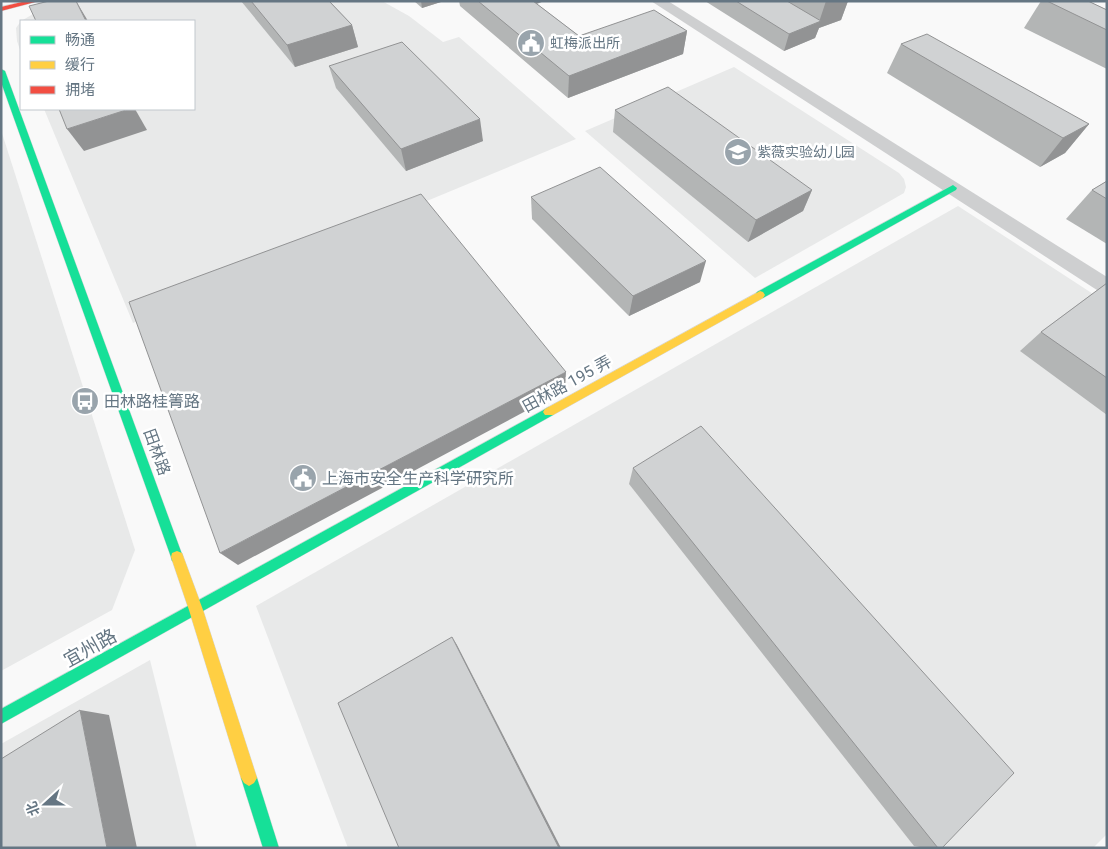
<svg xmlns="http://www.w3.org/2000/svg" width="1108" height="849" font-family="Roboto,'Noto Sans SC',sans-serif">
  <rect width="100%" height="100%" fill="#f9f9f9"/>
  <g fill="#e8e9e9">
    <path d="M66 1H382L409 16 443 42 459 37 576 139 133 323 44 109H194V21H21V53L17 41 16 28 21 21 47 6Z"/>
    <path d="M734 67 899 173 904 179 906 187 904 193 755 278 585 131Z"/>
    <path d="M1 130 135 550 112 610 1 671Z"/>
    <path d="M958 206 1107 303V834L1093 848H348L256 606Z"/>
    <path d="M150 660 197 848H1V744Z"/>
  </g>
  <g fill="none" stroke-linecap="round" stroke-linejoin="round">
    <g stroke="#d5d6d7" stroke-width="1">
      <g id="fast">
        <path d="M1 69 5 71 183 557 182 561 177 563 172 561 171 557 1 82Z"/>
        <path d="M953 185 957 188 956 190 763 298H757L755 295 757 292Z"/>
        <path d="M549 407 553 409 555 412 553 415 1 724V709Z"/>
        <path d="M249 770 254 773 257 778 279 848H263L241 778 244 773Z"/>
      </g>
    </g>
    <g stroke="#d5d6d7" stroke-width="1">
      <g id="slow">
        <path d="M760 291 763 292 765 295 763 298 553 415H545L543 412 545 409Z"/>
        <path d="M177 551 182 553 203 610 257 778 254 783 249 786 244 783 241 778 189 610 171 557 172 553Z"/>
      </g>
    </g>
    <g stroke="#d5d6d7" stroke-width="1">
      <path id="jam" d="M26 1H39L1 11V7Z"/>
    </g>
    <path fill="#cecfd0" fill-rule="evenodd" d="M651 1H668L1107 277V294L1100 292Z"/>
    <use href="#fast" fill="#16e098" fill-rule="evenodd"/>
    <use href="#slow" fill="#ffcf43" fill-rule="evenodd"/>
    <use href="#jam" fill="#f24e42" fill-rule="evenodd"/>
  </g>
  <g fill="#b3b5b5">
    <path d="M241 1H329L352 25 358 47 295 67Z"/>
    <path d="M414 1H444L422 8Z"/>
    <path d="M459 1H544L537 4 579 36 687 31 683 54 568 98 460 6Z"/>
    <path d="M705 1H848L841 20 819 28 815 38 784 51Z"/>
    <path d="M1041 1H1088L1107 10V69L1024 28Z"/>
    <path d="M901 44 1089 124 1065 153 1040 167 887 73Z"/>
    <path d="M329 66 483 141 406 171 336 88Z"/>
    <path d="M615 110 812 190 803 211 748 242 613 132Z"/>
    <path d="M1107 181V244L1066 219 1092 190Z"/>
    <path d="M531 197 700 282 629 316 532 219Z"/>
    <path d="M1107 283V415L1020 351 1041 332Z"/>
    <path d="M633 468 942 848H926L914 846 629 484Z"/>
  </g>
  <g fill="#929394">
    <path d="M76 1 88 21H86Z"/>
    <path d="M421 1H444L422 8Z"/>
    <path d="M517 1H544L517 10Z"/>
    <path d="M826 1H848L841 20 819 28 815 38 784 51 789 34 819 22Z"/>
    <path d="M352 25 358 47 295 67 287 45Z"/>
    <path d="M687 31 683 54 568 98 569 76Z"/>
    <path d="M129 109H135L147 130 84 151 67 129Z"/>
    <path d="M480 119 483 141 406 171 401 149Z"/>
    <path d="M1089 124 1065 153 1040 167 1063 138Z"/>
    <path d="M812 190 803 211 748 242 756 220Z"/>
    <path d="M706 261 700 282 629 316 633 296Z"/>
    <path d="M566 372 565 390 238 565 220 553Z"/>
    <path d="M452 637 457 645 561 848H559Z"/>
    <path d="M80 710 109 715 137 848H107Z"/>
  </g>
  <g fill="#d0d2d3" stroke="#929394">
    <path d="M49 1H76L86 21H36L29 6Z"/>
    <path d="M251 1H329L352 25 287 45Z"/>
    <path d="M478 1H533L579 36 654 10 687 31 569 76Z"/>
    <path d="M736 1H787L821 21 789 34Z"/>
    <path d="M1047 1H1088L1107 10V30Z"/>
    <path d="M927 34 1089 124 1063 138 901 44Z"/>
    <path d="M402 42 480 119 401 149 329 66Z"/>
    <path d="M668 87 812 190 756 220 615 110Z"/>
    <path d="M59 109H129L67 129Z"/>
    <path d="M600 167 706 261 633 296 531 197Z"/>
    <path d="M1107 181V199L1092 190Z"/>
    <path d="M421 194 566 372 220 553 129 302Z"/>
    <path d="M1107 283V378L1041 332Z"/>
    <path d="M701 426 1014 773 942 848H938L633 468Z"/>
    <path d="M452 637 559 848H399L338 703Z"/>
    <path d="M80 710 107 848H1V759Z"/>
  </g>
  <defs>
    <g id="civic-disc" transform="scale(1.4375)"><circle r="9.5" fill="#99a4ac" stroke="#fff"/><path d="M-.6-6.5H3V-4.5H.6V-3L4-1V1h2V6H-6V1h2V-1L-.6-3ZM-1.2 2.5V6h2.4V2.5Z" fill="#fff"/></g>
    <g id="school-disc" transform="scale(1.4375)"><circle r="9.5" fill="#99a4ac" stroke="#fff"/><path d="M0-5L7-2L0 1L-7-2ZM-4 1L0 2.5L4 1V4Q0 6-4 4Z" fill="#fff"/></g>
    <g id="bus-disc" transform="scale(1.4375)"><circle r="9.5" fill="#99a4ac" stroke="#fff"/><path d="M-5-6H5V4H4V6H2V4H-2V6H-4V4H-5ZM-3.5-4V0h7V-4ZM-3.5 1.2v1.5H-2V1.2ZM2 1.2v1.5H3.5V1.2Z" fill="#fff"/></g>
  </defs>
  <g fill-rule="evenodd">
    <use href="#civic-disc" x="531" y="43"/>
    <use href="#school-disc" x="738" y="152"/>
    <use href="#bus-disc" x="85" y="401"/>
    <use href="#civic-disc" x="303" y="478"/>
  </g>
  <g text-anchor="middle" dominant-baseline="central" stroke-width="5" stroke-linejoin="round" paint-order="stroke">
    <g font-size="14" fill="#657683" stroke="#fff" text-anchor="start">
      <text x="550" y="43">虹梅派出所</text>
      <text x="757" y="152">紫薇实验幼儿园</text>
    </g>
    <g font-size="16" fill="#657683" stroke="#fff">
      <text transform="translate(567 384) rotate(-29)">田林路 195 弄</text>
      <text transform="translate(157 452) rotate(70)">田林路</text>
    </g>
    <g font-size="16" fill="#657683" stroke="#fff" text-anchor="start">
      <text x="104" y="401">田林路桂箐路</text>
      <text x="322" y="478">上海市安全生产科学研究所</text>
    </g>
    <g font-size="19" fill="#657683" stroke="#fff">
      <text transform="translate(90 648) rotate(-29)">宜州路</text>
    </g>
  </g>
  <rect width="1108" height="849" fill="none" stroke="#657683" stroke-width="5"/>
  <rect x="20" y="20" width="175" height="90" fill="#ffffff" stroke="#c1c8cd"/>
  <rect x="30" y="36" width="25" height="8" fill="#16e098" stroke="#c1c8cd"/>
  <text x="65" y="45" font-size="15" fill="#657683">畅通</text>
  <rect x="30" y="61" width="25" height="8" fill="#ffcf43" stroke="#c1c8cd"/>
  <text x="65" y="70" font-size="15" fill="#657683">缓行</text>
  <rect x="30" y="86" width="25" height="8" fill="#f24e42" stroke="#c1c8cd"/>
  <text x="65" y="95" font-size="15" fill="#657683">拥堵</text>
  <g transform="translate(45 804) rotate(249)" stroke="#ffffff" stroke-width="4" paint-order="stroke">
  <path d="M0-4L9 19L0 12L-9 19Z" fill="#657683"/>
  <text y="-8" font-size="14" font-weight="bold" text-anchor="middle" fill="#657683">北</text>
  </g>
</svg>
